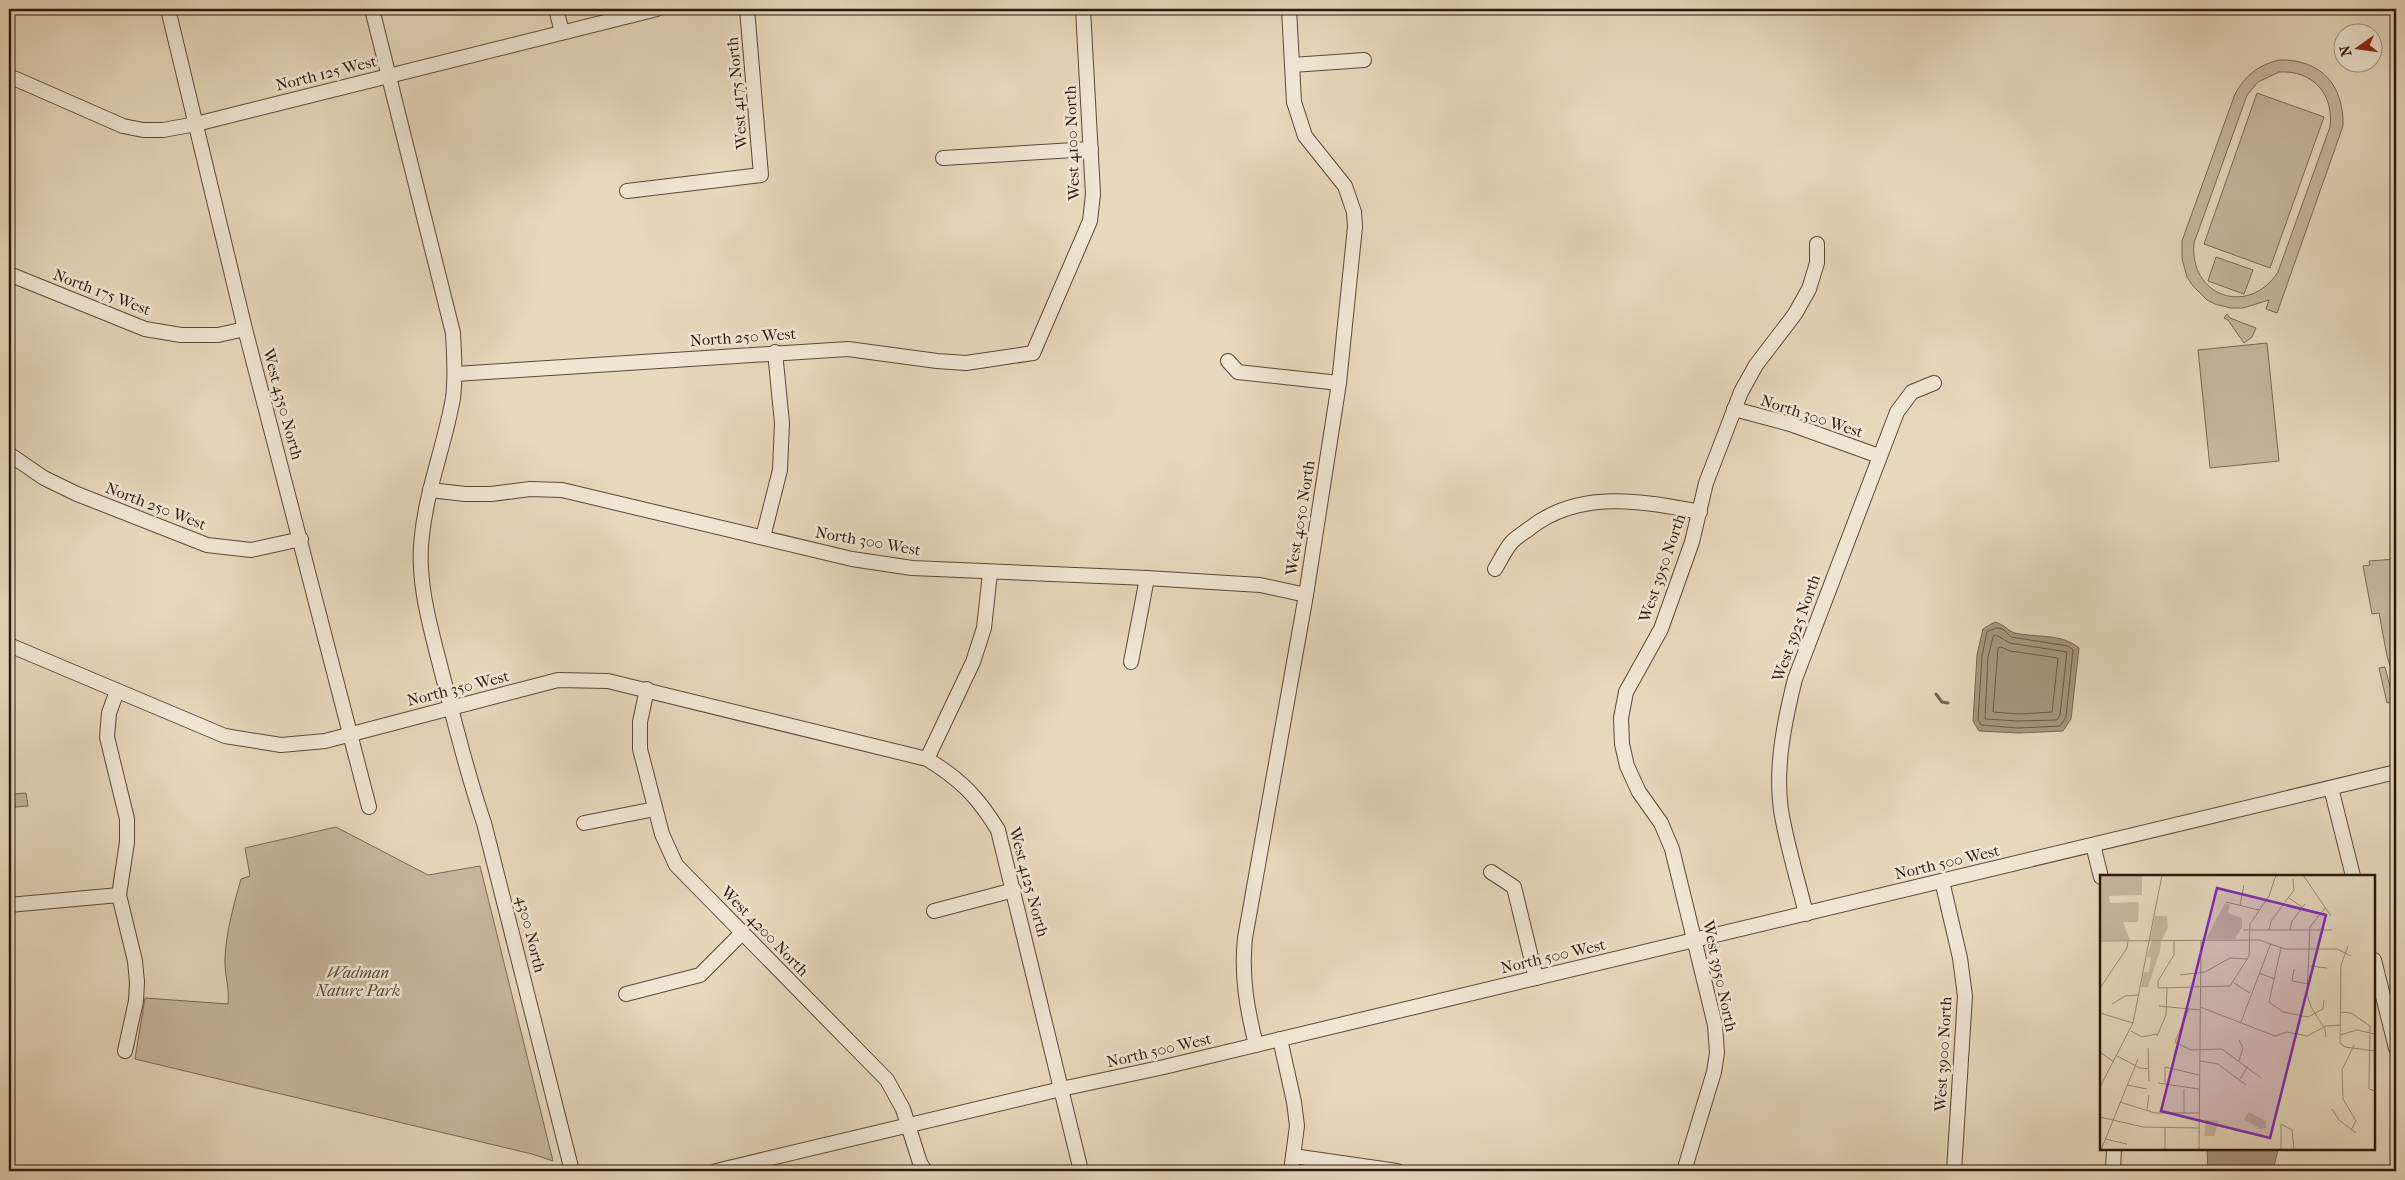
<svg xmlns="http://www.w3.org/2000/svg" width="2405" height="1180" font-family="'IM FELL French Canon',serif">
  <rect width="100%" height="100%" fill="#e6d8bc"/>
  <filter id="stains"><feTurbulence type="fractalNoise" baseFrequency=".004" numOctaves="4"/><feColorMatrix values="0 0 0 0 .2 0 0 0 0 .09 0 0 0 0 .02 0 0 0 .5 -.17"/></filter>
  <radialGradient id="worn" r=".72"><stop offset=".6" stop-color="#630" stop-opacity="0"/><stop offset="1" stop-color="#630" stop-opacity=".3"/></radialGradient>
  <g fill="#c7b79e" stroke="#7a6854" fill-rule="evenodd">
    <path d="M2279 60C2321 59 2344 85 2343 126L2277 313 2266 309 2269 300 2243 308H2231L2215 304 2207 300 2193 286 2187 277 2182 259V241L2187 227 2235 94C2245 75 2259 65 2279 60ZM2279 72C2313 70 2334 94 2330 127L2278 272C2249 317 2189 297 2194 243L2247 95 2258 82Z"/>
    <path d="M2257 93 2324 117 2270 268 2204 244Z"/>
    <path d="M2216 257 2253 270 2244 294 2208 281Z"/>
    <path d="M2227 314 2230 318 2256 328 2252 337 2244 343 2228 320 2224 318Z"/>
    <path d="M2267 343 2279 461 2210 468 2198 350Z"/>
    <path d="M2396 559V686L2387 656 2379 613 2372 614 2363 566 2370 565 2369 561Z"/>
    <path d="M2385 667 2394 702 2387 703 2379 668Z"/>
    <path d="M26 793 28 806 15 807 14 794Z"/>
    <path d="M336 827 428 875 480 866 553 1161 532 1154 135 1059 145 998 228 1004C230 988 224 974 225 958 226 932 234 904 241 879L250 876 245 848Z"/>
  </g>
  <g fill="#a7977f" stroke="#766450">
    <path d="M1995 622C2005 625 2008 631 2015 633 2037 638 2061 633 2079 648L2071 719 2063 731 2019 733 1979 731 1973 721 1977 655 1983 629Z"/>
    <path d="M2207 1149H2278L2273 1171H2208Z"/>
  </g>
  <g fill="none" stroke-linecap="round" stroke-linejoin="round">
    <g stroke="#6a5844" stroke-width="1">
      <path d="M1997 628 2003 629 2011 637 2068 646 2073 650 2066 717 2060 726 2018 728 1981 725 1978 719 1982 656 1987 632Z"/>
      <path d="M1996 635 2010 643 2067 652 2060 715 2057 720 2018 721 1985 719 1988 657 1993 637Z"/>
      <path d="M2001 647 2010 651 2058 658 2052 712 2019 714 1993 712 1998 649Z"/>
    </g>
    <path stroke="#766450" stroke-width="3" d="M1936 694 1942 702 1948 703"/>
    <g stroke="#5b4836" stroke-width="16">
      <g id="minor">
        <path d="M168 9 245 329 369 807"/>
        <path d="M372 9 453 333C454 355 456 376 453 398 445 444 427 488 422 535 416 581 431 629 442 673 455 724 467 774 484 823L572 1171"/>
        <path d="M556 9 562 32"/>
        <path d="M1292 65 1364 60"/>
        <path d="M9 76 123 126 143 130H163L196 124 657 9"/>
        <path d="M943 158 1091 149"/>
        <path d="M627 191 761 175 747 9"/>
        <path d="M9 274 145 329 181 335H218L245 329"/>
        <path d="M1228 361 1238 372 1339 383"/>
        <path d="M455 374 848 349 937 361 966 363 1033 353 1090 221 1093 194 1083 9"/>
        <path d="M1734 409 1790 424 1879 456"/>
        <path d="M9 454 44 478 77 494 207 545 251 550 301 539"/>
        <path d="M430 490 465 494H491L530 489 562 490 852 559 912 568 1147 578 1260 585 1306 595"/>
        <path d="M763 537 780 470 782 423 775 352"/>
        <path d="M1495 569C1500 561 1505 550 1511 543 1516 537 1524 533 1530 528 1580 489 1642 501 1700 512"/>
        <path d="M9 645 225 736 281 745 325 741 558 680 608 681 927 759C960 779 978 797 998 830L1081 1171"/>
        <path d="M1131 662 1147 578"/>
        <path d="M647 689 640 722V749L662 834 676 865 887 1080 903 1109 920 1163 925 1171"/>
        <path d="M117 691 109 713 107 737 127 819V842L119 895 135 961 137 982 136 1001 125 1051"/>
        <path d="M927 759 973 662 984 628 990 573"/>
        <path d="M2331 788 2353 876"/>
        <path d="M584 823 655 809"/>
        <path d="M2093 845 2101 877"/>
        <path d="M1491 872 1514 887 1536 978"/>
        <path d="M1942 881 1960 958 1965 996 1954 1171"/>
        <path d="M9 905 119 895"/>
        <path d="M934 911 1014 890"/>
        <path d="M1806 914C1798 881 1788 849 1782 816 1774 771 1784 723 1795 679L1897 412 1912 392 1934 383"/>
        <path d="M2374 960 2396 1048"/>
        <path d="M626 994 700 975 742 933"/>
        <path d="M1280 1039 1294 1102 1297 1126 1291 1171"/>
        <path d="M1256 1045C1247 1009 1241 976 1245 938L1306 595 1339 383 1355 227 1354 212 1345 186 1305 136 1294 102 1289 9"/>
        <path d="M1293 1156 1397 1171"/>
        <path d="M716 1171 1061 1089 1164 1067 2396 772"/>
        <path d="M1684 1171 1714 1072 1717 1053 1715 1025 1672 849 1661 823 1639 792 1627 766 1622 744 1621 718 1626 692 1661 629 1692 542 1706 483 1741 392 1756 365 1795 314 1809 289 1817 263V244"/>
        <path d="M2113 1171 2114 1149"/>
      </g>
    </g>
    <use href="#minor" stroke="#efe6d3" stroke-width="14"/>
  </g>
  <g text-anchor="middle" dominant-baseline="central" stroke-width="5" stroke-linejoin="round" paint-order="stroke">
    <g font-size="16" fill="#2d180a" stroke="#efe6d3">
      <text transform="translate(326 73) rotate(-14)">North 125 West</text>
      <text transform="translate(737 93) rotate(-95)">West 4175 North</text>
      <text transform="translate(1072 143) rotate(-92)">West 4100 North</text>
      <text transform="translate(102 292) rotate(21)">North 175 West</text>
      <text transform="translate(743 337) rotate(-4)">North 250 West</text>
      <text transform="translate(283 404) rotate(75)">West 4350 North</text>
      <text transform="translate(1812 416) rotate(18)">North 300 West</text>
      <text transform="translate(156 506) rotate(21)">North 250 West</text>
      <text transform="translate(1300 518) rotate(-81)">West 4050 North</text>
      <text transform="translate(868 541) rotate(10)">North 300 West</text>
      <text transform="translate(1662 568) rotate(-71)">West 3950 North</text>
      <text transform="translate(1796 628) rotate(-70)">West 3925 North</text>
      <text transform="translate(458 688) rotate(-14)">North 350 West</text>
      <text transform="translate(1947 862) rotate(-13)">North 500 West</text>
      <text transform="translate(1029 882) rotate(75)">West 4125 North</text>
      <text transform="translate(765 931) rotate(46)">West 4200 North</text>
      <text transform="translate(531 934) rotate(76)">4300 North</text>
      <text transform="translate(1553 956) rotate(-13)">North 500 West</text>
      <text transform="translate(1720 976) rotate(78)">West 3950 North</text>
      <text transform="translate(1159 1050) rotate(-13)">North 500 West</text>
      <text transform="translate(1943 1054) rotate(-87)">West 3900 North</text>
    </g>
    <g font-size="16" font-style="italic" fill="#5b4836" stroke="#efe6d3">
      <text x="358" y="972">Wadman<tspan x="358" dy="18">Nature Park</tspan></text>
    </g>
  </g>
  <g transform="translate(2100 875)">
    <rect width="275" height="275" fill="#e6d8bc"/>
    <path d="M0 0H45L42 1V20L9 21 10 28 39 27 38 47H23L30 65H0ZM125 28 130 30 128 38 142 43V52L135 64H106ZM55 41H67L68 52 62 65H50ZM52 66H61L60 76 48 112H41L44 97H49L51 83 47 82ZM149 237 166 246V253L160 254 144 244ZM106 245 119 246 114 261H104Z" fill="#c7b79e"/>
    <path fill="none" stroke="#9c8b75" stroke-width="1" d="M203 0 231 41M189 23 202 32M126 27 159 35M140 30 144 10M225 33 210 52 207 119 211 132 225 154 226 162M143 55H232M169 55 171 46 194 15 193 4M190 55 192 46 205 29M0 66 159 65 185 74H237L251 81M74 66V80L58 106V113L130 111 149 81 150 49 169 21 176 0M248 71 241 90 240 168 245 172 275 176M181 73 169 127 183 137 208 142 223 134 224 125M210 91 227 93M194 94 192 106 209 109M159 98 175 104M80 100 105 97 130 83 147 84M134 108 150 118M0 113 27 73 28 66M12 129 25 121 39 120M59 131 100 135M100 132 175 161 187 157 207 161 226 151 240 150M89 133 75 167 91 175 122 174 161 203M240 137 251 138 270 151 269 214 275 216M0 138 33 148M141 147 171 68M31 156 42 162 57 159M240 160 257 155 275 159M57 161 66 140 67 113M139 165 143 173 139 186M48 173 49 206M0 177 14 187M17 181 40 193 49 194M100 186 118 189 146 210M140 204 148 191M58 208 99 214M65 208V192L99 200M27 210 47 214M0 212 33 148 62 0M20 227 55 238H99M232 234 239 245 256 258M47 235 49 220M84 238V214M0 242 43 252 99 253M251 255 256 246 243 224 242 195 254 170M5 264 27 269M1 275 38 184M65 275V253M99 275 101 66M181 275V249L192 255 194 274"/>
    <path fill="#7b2cbf" fill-opacity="0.15" stroke="#7b2cbf" stroke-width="2.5" d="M117 13 226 40 170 263 61 236Z"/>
    <rect width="275" height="275" fill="none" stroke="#2d180a" stroke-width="2.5"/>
  </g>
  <rect width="2405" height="1180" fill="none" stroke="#e6d8bc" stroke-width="30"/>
  <rect x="10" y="10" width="2385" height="1160" fill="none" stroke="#2d180a" stroke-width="2.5"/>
  <rect x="15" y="15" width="2375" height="1150" fill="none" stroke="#2d180a"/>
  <g transform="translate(2358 48) rotate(256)"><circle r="24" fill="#efe6d3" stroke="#a19483"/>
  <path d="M0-4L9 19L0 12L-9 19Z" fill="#8f2418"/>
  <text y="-8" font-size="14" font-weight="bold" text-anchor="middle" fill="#2d180a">N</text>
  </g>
  <rect width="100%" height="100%" filter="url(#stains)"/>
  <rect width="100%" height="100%" fill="url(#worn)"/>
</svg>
